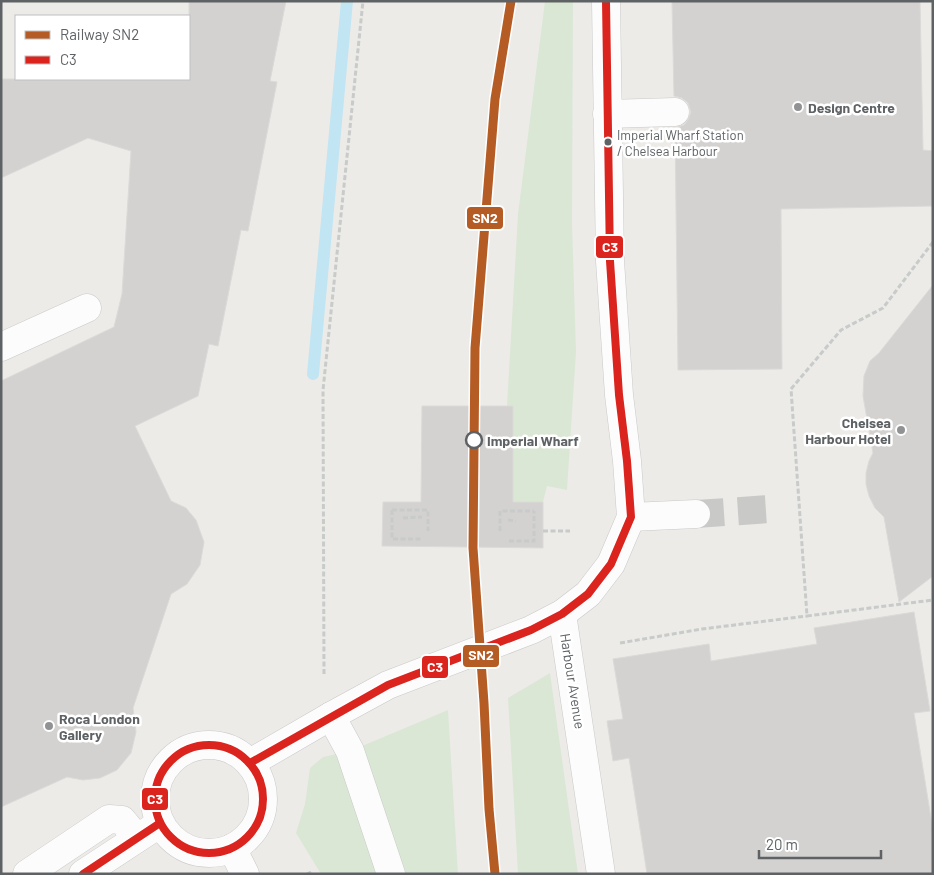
<svg xmlns="http://www.w3.org/2000/svg" width="934" height="875" font-family="Barlow,sans-serif">
  <rect width="100%" height="100%" fill="#edebe8"/>
  <g fill="#dae7d5">
    <path d="M545 1H573L572 223 576 352 567 490 547 486 543 502H513V406H507L518 214Z"/>
    <path d="M550 673 578 874H518L508 698Z"/>
    <path d="M448 710 458 874H321L296 833 305 804 310 768 323 757 350 751Z"/>
  </g>
  <g fill="none" stroke-linecap="round" stroke-linejoin="round">
    <path stroke="#c1e5f2" stroke-width="12" d="M313 374 347 1"/>
  </g>
  <g fill="#d4d2d1" stroke="#dcdad8">
    <path d="M189 1H286L270 81 277 82 248 231 241 230 218 346 209 344 198 396 135 426 171 501 186 508 196 520 204 542 200 565 187 584 171 594 133 708 136 732 131 753 117 770 100 778 83 780 67 777 1 807V381L114 327 122 294 131 151 88 138 1 178V79H189Z"/>
    <path d="M672 1H920L923 150 933 151V206L781 209 782 369 678 370 675 128 684 125 688 120 691 112 688 103 682 98 674 96Z"/>
    <path d="M933 285V576L899 602 884 517 875 508 869 496 866 484V473L869 461 873 453 863 396 864 376 870 361 879 353Z"/>
    <path d="M422 406H513V502H543V548L382 546 383 502H421Z"/>
    <path d="M914 612 930 711 914 713 933 830V874H647L629 758 613 761 607 721 623 719 613 659 709 644 711 661 817 644 814 628Z"/>
  </g>
  <g fill="none" stroke-linecap="round" stroke-linejoin="round">
    <path stroke="#c9c9c7" stroke-width="28" stroke-dasharray="28 14" stroke-linecap="butt" d="M696 514 770 509"/>
    <g stroke="#c9c9c8" stroke-width="29">
      <g id="minor">
        <path d="M607 114 675 112"/>
        <path d="M1 347 87 308"/>
        <path d="M631 517 696 514"/>
        <path d="M562 614 601 874"/>
        <path d="M331 716 350 751 391 874"/>
        <circle cx="209" cy="799" r="54"/>
        <path d="M250 763 331 716 388 685 531 630 562 614 588 594 611 564 631 517 627 461 619 395 610 261 606 1"/>
        <path d="M232 848 245 874"/>
        <path d="M27 874 109 819 122 820 137 838"/>
        <path d="M83 874 153 828"/>
      </g>
    </g>
    <g stroke="#c7cbc9" stroke-width="3" stroke-dasharray="5 2.5" stroke-linecap="butt">
      <path d="M933 242 883 308 841 330 791 389 807 616 933 600"/>
      <path d="M392 510H428V531"/>
      <path d="M403 518 422 517"/>
      <path d="M508 520 516 521"/>
      <path d="M500 531V511H534"/>
      <path d="M543 531H570"/>
      <path d="M620 643 702 629 807 616"/>
      <path d="M324 674 323 390 363 1"/>
      <path d="M307 874 311 872"/>
    </g>
    <use href="#minor" stroke="#fcfcfc" stroke-width="28"/>
    <g stroke="#c7cbc9" stroke-width="3" stroke-dasharray="5 2.5" stroke-linecap="butt">
      <path d="M392 510V539H422"/>
      <path d="M509 541H534V511"/>
    </g>
    <g stroke="#fff" stroke-width="11">
      <g id="bus-1">
        <circle cx="209" cy="799" r="54"/>
        <path d="M250 763 388 685 531 630 562 614 588 594 611 564 631 517 627 461 619 395 610 261 606 1"/>
        <path d="M83 874 160 823"/>
      </g>
    </g>
    <use href="#bus-1" stroke="#dc241f" stroke-width="8"/>
    <g stroke="#fff" stroke-width="12">
      <path id="rail-1" d="M495 874 489 809 484 703 473 548 475 348 495 99 511 1"/>
    </g>
    <use href="#rail-1" stroke="#b55b24" stroke-width="9"/>
  </g>
  <g fill="#909293" stroke="#fff" stroke-width="2">
    <circle cx="798" cy="107" r="5"/>
    <circle cx="901" cy="430" r="5"/>
    <circle cx="49" cy="726" r="5"/>
  </g>
  <circle fill="#5e6265" stroke="#fff" stroke-width="2" cx="608" cy="142" r="4.5"/>
  <circle fill="#fff" stroke="#5e6265" stroke-width="2.5" cx="474" cy="440" r="8"/>
  <g text-anchor="middle" dominant-baseline="central" stroke-width="5" stroke-linejoin="round" paint-order="stroke">
    <g font-size="13" fill="#5e6265" stroke="#fff" text-anchor="start">
      <text x="617" y="135">Imperial Wharf Station<tspan x="617" dy="16">/ Chelsea Harbour</tspan></text>
    </g>
    <g font-size="14" font-weight="bold" fill="#5e6265" stroke="#fff" text-anchor="start">
      <text x="808" y="107">Design Centre</text>
      <text x="891" y="422" text-anchor="end">Chelsea<tspan x="891" dy="16">Harbour Hotel</tspan></text>
      <text x="59" y="718">Roca London<tspan x="59" dy="16">Gallery</tspan></text>
    </g>
    <g font-size="14" font-weight="bold" fill="#5e6265" stroke="#fff" text-anchor="start">
      <text x="487" y="440">Imperial Wharf</text>
    </g>
    <g font-size="14" fill="#5e6265" stroke="#fff">
      <text transform="translate(573 681) rotate(81)">Harbour Avenue</text>
    </g>
  </g>
  <g stroke="#fff" stroke-width="2">
    <rect x="466" y="206" width="38" height="24" rx="5" fill="#b55b24"/>
    <rect x="595" y="235" width="29" height="24" rx="5" fill="#dc241f"/>
    <rect x="462" y="644" width="38" height="24" rx="5" fill="#b55b24"/>
    <rect x="421" y="655" width="28" height="24" rx="5" fill="#dc241f"/>
    <rect x="141" y="787" width="28" height="24" rx="5" fill="#dc241f"/>
  </g>
  <g font-size="14" text-anchor="middle" font-weight="bold" fill="#fff">
    <text x="485" y="223">SN2</text>
    <text x="610" y="252">C3</text>
    <text x="481" y="660">SN2</text>
    <text x="435" y="672">C3</text>
    <text x="155" y="804">C3</text>
  </g>
  <rect width="934" height="875" fill="none" stroke="#5e6265" stroke-width="5"/>
  <rect x="15" y="15" width="175" height="65" fill="#ffffff" stroke="#bfc0c1"/>
  <rect x="25" y="31" width="25" height="8" fill="#b55b24" stroke="#bfc0c1"/>
  <text x="60" y="40" font-size="15" fill="#5e6265">Railway SN2</text>
  <rect x="25" y="56" width="25" height="8" fill="#dc241f" stroke="#bfc0c1"/>
  <text x="60" y="65" font-size="15" fill="#5e6265">C3</text>
  <path d="M759 850v8h122v-8" fill="none" stroke="#5e6265" stroke-width="2.5"/>
  <text x="766" y="850" font-size="15" fill="#5e6265" stroke="#ffffff" stroke-width="4" paint-order="stroke">20 m</text>
</svg>
